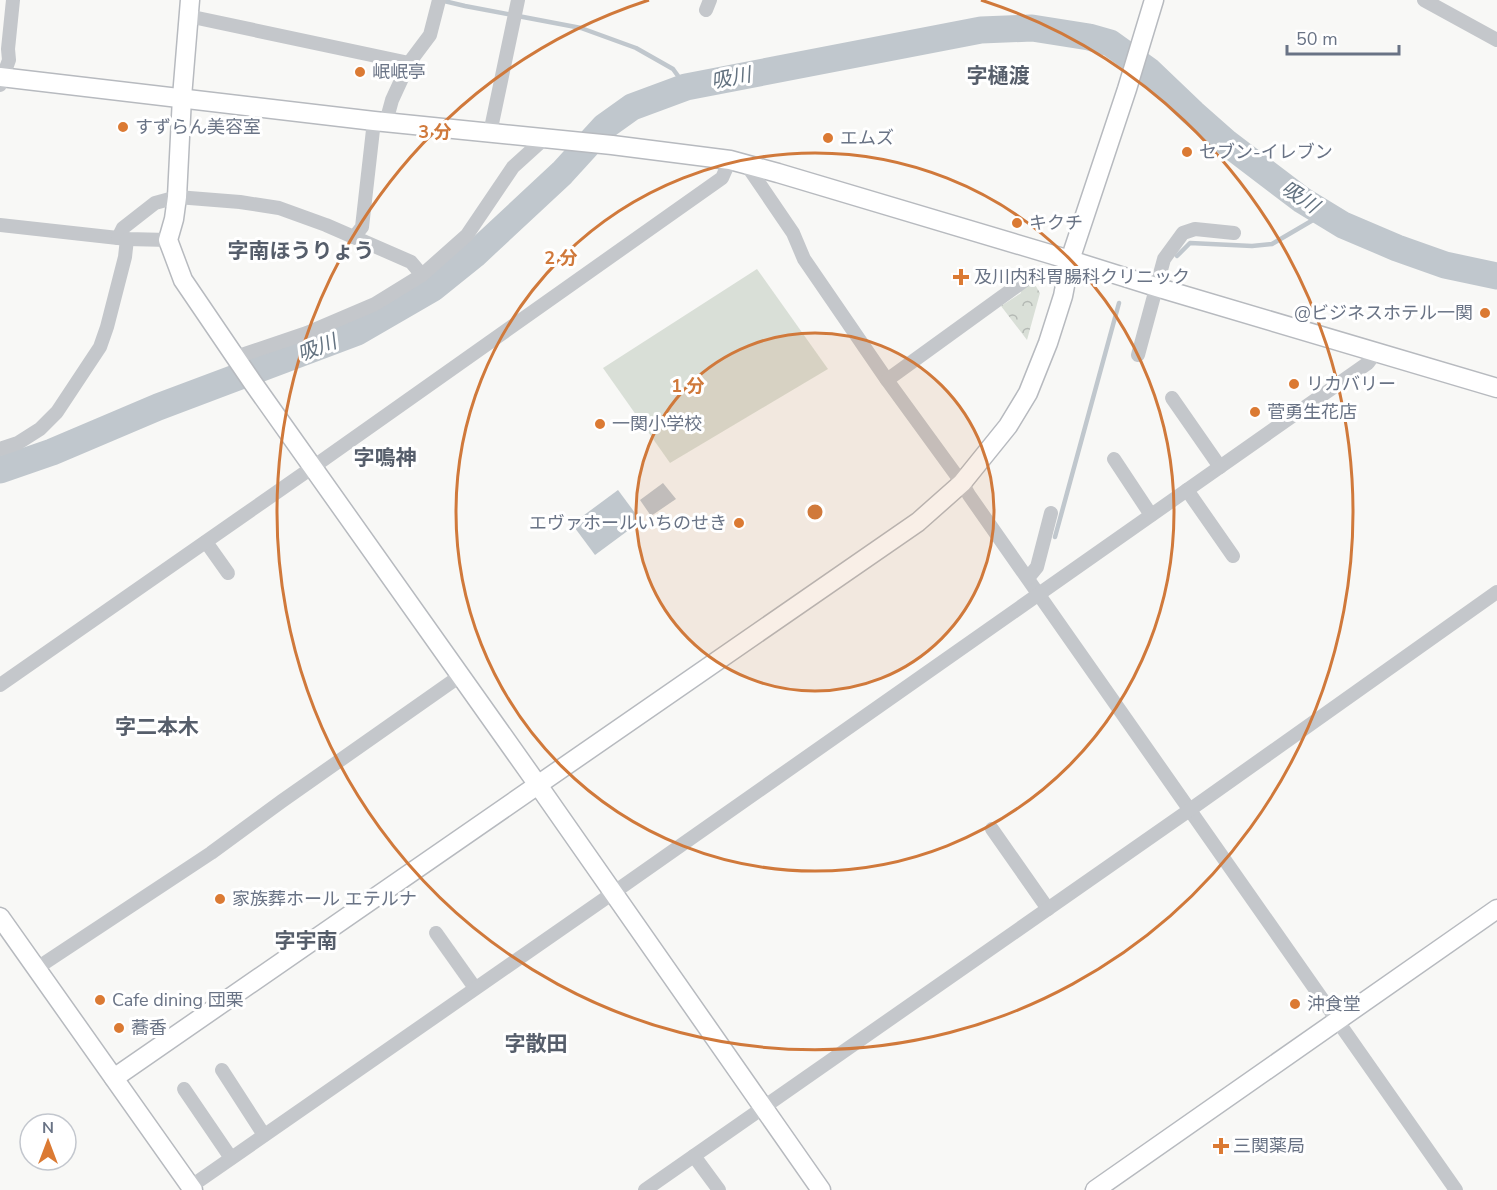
<svg xmlns="http://www.w3.org/2000/svg" width="1497" height="1190" font-family="'Nunito Sans','Noto Sans JP',sans-serif">
  <defs>
    <pattern id="park-crowns" width="20" height="18" patternUnits="userSpaceOnUse" patternTransform="scale(1.5)"><rect width="20" height="18" fill="#d9dfd7"/><path d="M2 6a3 3 0 1 1 6 0M12 15a3 3 0 1 1 6 0" fill="none" stroke="#b4b9b4"/></pattern>
  </defs>
  <rect width="100%" height="100%" fill="#f8f8f6"/>
  <path fill="url(#park-crowns)" d="M1031 278 1040 293 1027 340 1001 306 1021 293 1019 288Z"/>
  <path fill="#d9dfd7" d="M757 269 828 369 670 463 603 368Z"/>
  <g fill="#c0c7cd">
    <path d="M663 483 676 499 651 516 640 500Z"/>
    <path d="M618 490 641 521 595 555 572 524Z"/>
  </g>
  <g fill="none" stroke-linecap="round" stroke-linejoin="round">
    <g stroke="#c0c7cd" stroke-width="4.5">
      <path d="M440 0 465 6 581 28 636 48 673 69 686 87"/>
      <path d="M1177 256 1190 243 1252 246 1272 244 1325 213"/>
      <path d="M1055 537 1119 303"/>
    </g>
    <path stroke="#c0c7cd" stroke-width="27" d="M0 470 52 452 158 407 357 332 433 288 474 255 562 173 604 127 632 107 686 87 981 30 1032 28 1089 37 1110 43 1149 71 1193 113 1227 143 1302 200 1343 225 1397 248 1445 265 1497 276"/>
    <g stroke="#b7babf" stroke-width="21">
      <g id="secondary">
        <path d="M190 0 182 97 177 197 174 219 168 240 183 280 253 383 538 785 821 1190"/>
        <path d="M0 77 374 121 612 145 730 160 778 173 1070 260 1156 287 1497 388"/>
        <path d="M0 917 193 1190"/>
        <path d="M114 1078 918 522 962 483 1008 426 1028 393 1048 343 1063 296 1070 260 1127 89 1154 0"/>
        <path d="M1095 1190 1497 909"/>
      </g>
    </g>
    <g stroke="#c4c7cb" stroke-width="14">
      <path d="M1424 0 1497 40"/>
      <path d="M706 10 710 0"/>
      <path d="M188 16 409 63"/>
      <path d="M0 85 9 60 8 49 13 0"/>
      <path d="M386 122 392 100 409 63 430 35 439 0"/>
      <path d="M490 133 518 0"/>
      <path d="M746 164 793 233 804 259 887 380 962 483 969 495 1456 1190"/>
      <path d="M0 225 127 239 168 240"/>
      <path d="M354 237 362 227 374 121"/>
      <path d="M118 238 123 228 155 203 177 197 240 202 279 208 326 225 411 262 422 275"/>
      <path d="M1138 355 1164 259 1183 233 1195 229 1234 233"/>
      <path d="M236 357 307 333 375 304 422 275 467 235 513 167 545 138"/>
      <path d="M887 380 1025 280"/>
      <path d="M1172 398 1220 467"/>
      <path d="M0 449 18 443 40 429 57 412 100 347 107 327 125 257 127 239"/>
      <path d="M1114 459 1151 515"/>
      <path d="M1187 490 1233 556"/>
      <path d="M206 542 228 573"/>
      <path d="M1028 578 1037 567 1051 513"/>
      <path d="M0 685 323 460 722 178 730 160"/>
      <path d="M992 829 1048 909"/>
      <path d="M436 933 475 988"/>
      <path d="M37 968 211 853 282 801 460 676"/>
      <path d="M222 1070 264 1135"/>
      <path d="M184 1089 231 1158"/>
      <path d="M694 1156 719 1190"/>
      <path d="M190 1187 613 893 1368 363 1376 352"/>
      <path d="M645 1190 1191 809 1497 592"/>
    </g>
    <use href="#secondary" stroke="#fff" stroke-width="18"/>
  </g>
  <circle cx="815" cy="512" r="179" fill="#d0793b" fill-opacity=".12"/>
  <g fill="none" stroke="#d0793b" stroke-width="3">
    <circle cx="815" cy="512" r="179"/>
    <circle cx="815" cy="512" r="359"/>
    <path d="M981 0A538 538 0 1 1 649 0"/>
  </g>
  <g fill="#db7a33" stroke="#fff" stroke-width="2">
    <circle cx="360" cy="72" r="6"/>
    <circle cx="123" cy="127" r="6"/>
    <circle cx="828" cy="138" r="6"/>
    <circle cx="1187" cy="152" r="6"/>
    <circle cx="1017" cy="223" r="6"/>
    <path d="M958 268h6v6h6v6h-6v6h-6v-6h-6v-6h6z"/>
    <circle cx="1485" cy="313" r="6"/>
    <circle cx="1294" cy="384" r="6"/>
    <circle cx="1255" cy="412" r="6"/>
    <circle cx="600" cy="424" r="6"/>
    <circle cx="739" cy="523" r="6"/>
    <circle cx="220" cy="899" r="6"/>
    <circle cx="100" cy="1000" r="6"/>
    <circle cx="1295" cy="1004" r="6"/>
    <circle cx="119" cy="1028" r="6"/>
    <path d="M1218 1137h6v6h6v6h-6v6h-6v-6h-6v-6h6z"/>
  </g>
  <g text-anchor="middle" dominant-baseline="central" stroke-width="6" stroke-linejoin="round" paint-order="stroke">
    <g font-size="18" fill="#697385" stroke="#fff" text-anchor="start">
      <text x="372" y="72">岷岷亭</text>
      <text x="135" y="127">すずらん美容室</text>
      <text x="840" y="138">エムズ</text>
      <text x="1199" y="152">セブン-イレブン</text>
      <text x="1029" y="223">キクチ</text>
      <text x="974" y="277">及川内科胃腸科クリニック</text>
      <text x="1473" y="313" text-anchor="end">@ビジネスホテル一関</text>
      <text x="1306" y="384">リカバリー</text>
      <text x="1267" y="412">菅勇生花店</text>
      <text x="612" y="424">一関小学校</text>
      <text x="727" y="523" text-anchor="end">エヴァホールいちのせき</text>
      <text x="232" y="899">家族葬ホール エテルナ</text>
      <text x="112" y="1000">Cafe dining 団栗</text>
      <text x="1307" y="1004">沖食堂</text>
      <text x="131" y="1028">蕎香</text>
      <text x="1233" y="1146">三関薬局</text>
    </g>
    <g font-size="20" font-style="italic" fill="#647381" stroke="#fff">
      <text transform="translate(731 78) rotate(-11)">吸川</text>
      <text transform="translate(1300 197) rotate(34)">吸川</text>
      <text transform="translate(317 348) rotate(-21)">吸川</text>
    </g>
    <g font-size="21" font-weight="bold" fill="#565e6b" stroke="#fff">
      <text x="998" y="76">字樋渡</text>
      <text x="301" y="251">字南ほうりょう</text>
      <text x="385" y="458">字鳴神</text>
      <text x="157" y="727">字二本木</text>
      <text x="306" y="941">字宇南</text>
      <text x="536" y="1044">字散田</text>
    </g>
  </g>
  <circle cx="815" cy="512" r="9" fill="#d0793b" stroke="#fff" stroke-width="3"/>
  <g font-size="18" text-anchor="middle" font-weight="bold" fill="#d0793b" stroke="#fff" stroke-width="6" stroke-linejoin="round" paint-order="stroke">
    <text x="435" y="138">3 分</text>
    <text x="561" y="264">2 分</text>
    <text x="688" y="392">1 分</text>
  </g>
  <g transform="translate(48 1142)"><circle r="28" fill="#ffffff" stroke="#c3c7ce" stroke-width="1.5"/>
  <path d="M0-4.5L10 22L0 15L-10 22Z" fill="#db7a33"/>
  <text y="-9" font-size="16" font-weight="bold" text-anchor="middle" fill="#697385">N</text>
  </g>
  <path d="M1287 45v9h112v-9" fill="none" stroke="#697385" stroke-width="3"/>
  <text x="1296" y="45" font-size="18" fill="#697385" stroke="#ffffff" stroke-width="4.5" paint-order="stroke">50 m</text>
</svg>
